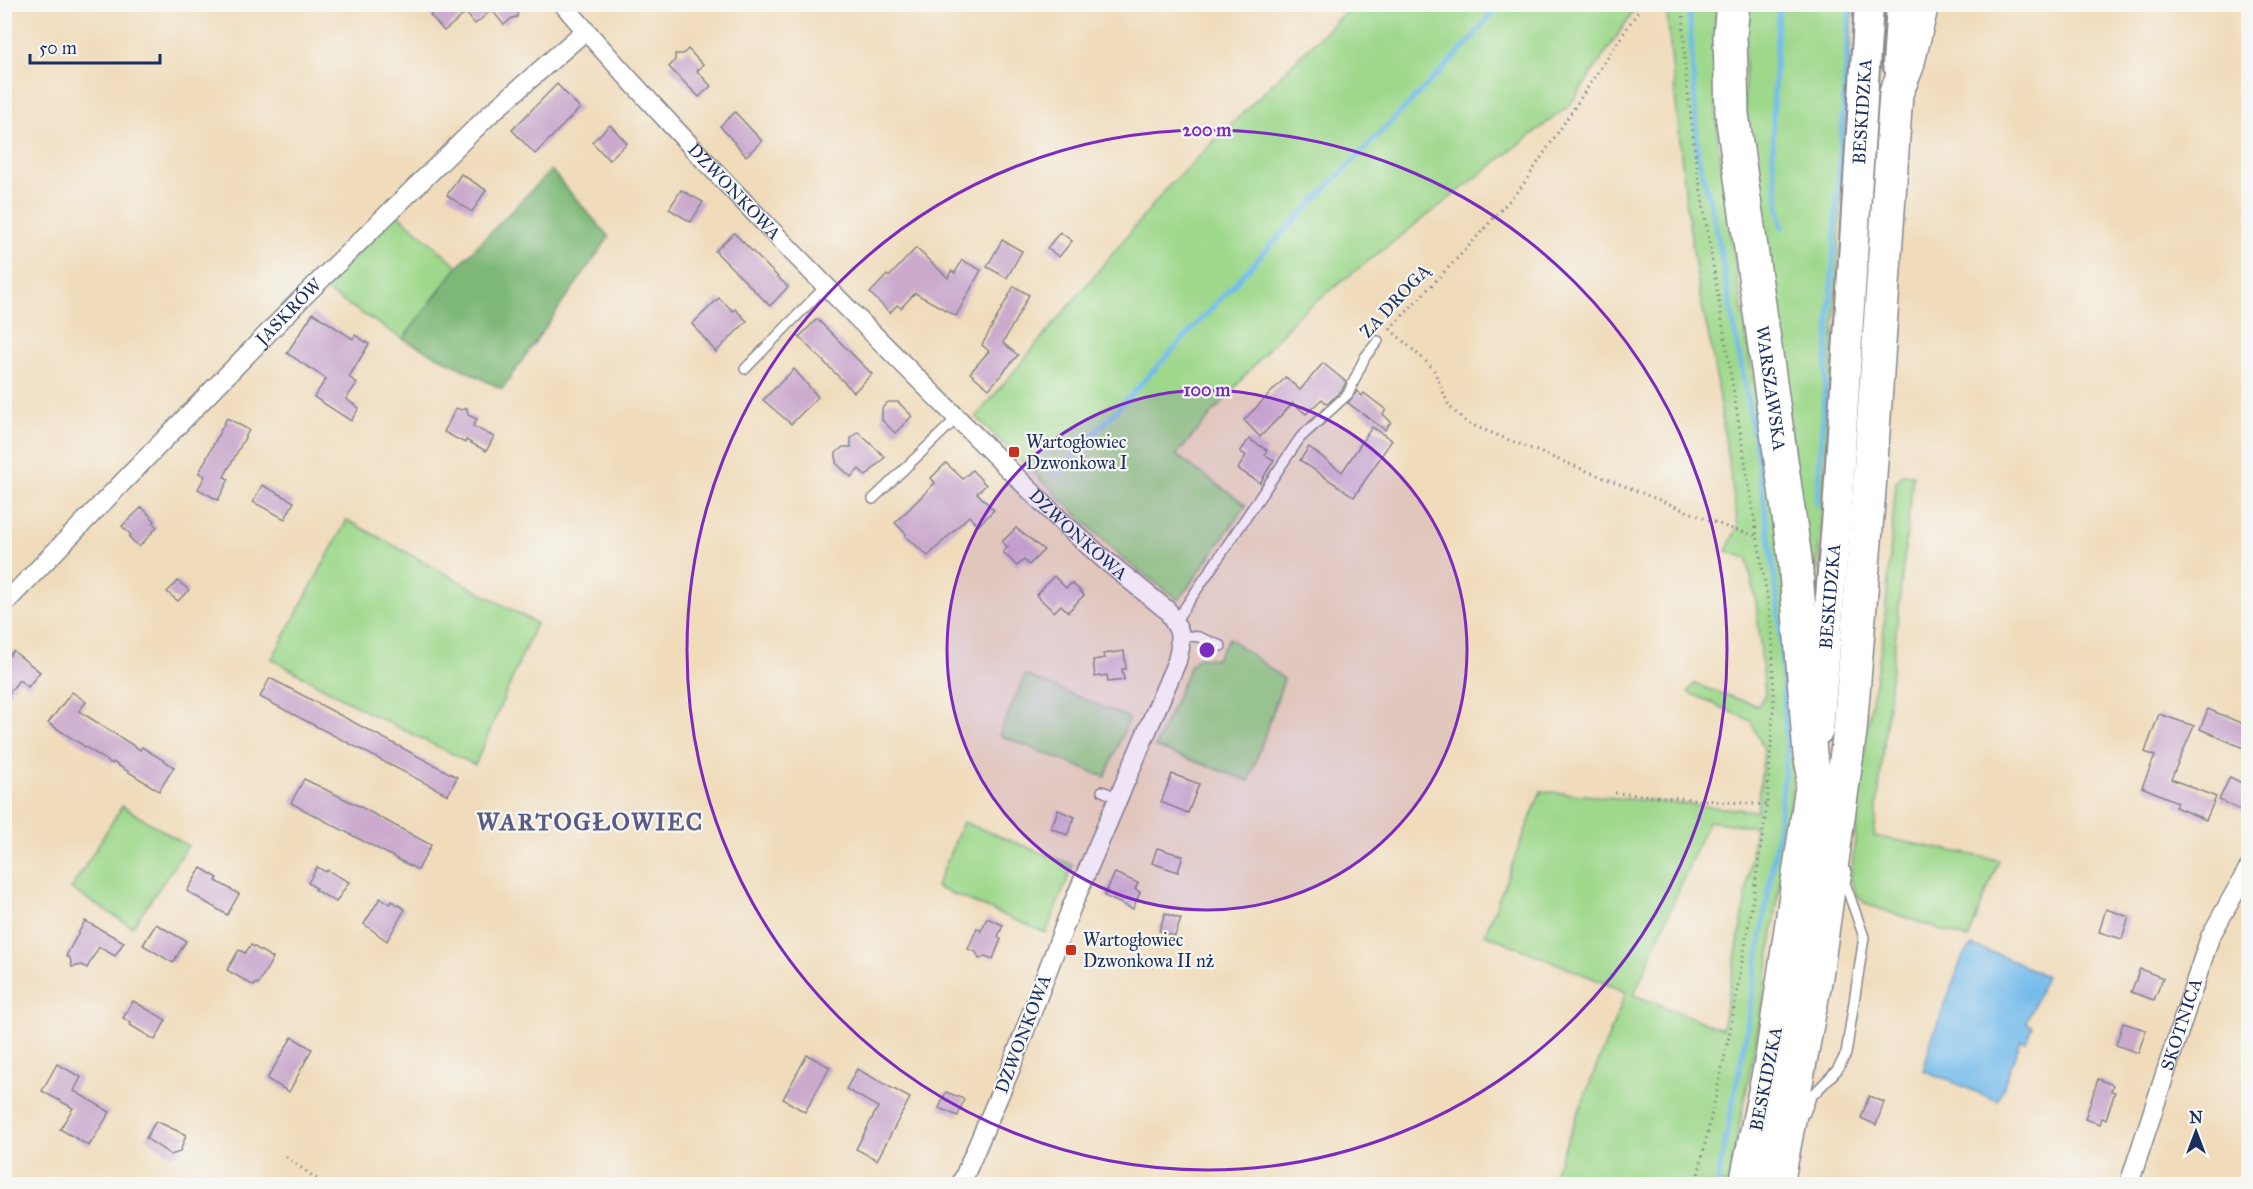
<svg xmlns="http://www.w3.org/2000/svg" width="2253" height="1189" font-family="'IM FELL Great Primer',serif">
  <rect width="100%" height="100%" fill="#f6f6f2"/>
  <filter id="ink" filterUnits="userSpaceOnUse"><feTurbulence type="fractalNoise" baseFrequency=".0167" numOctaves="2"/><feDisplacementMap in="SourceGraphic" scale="12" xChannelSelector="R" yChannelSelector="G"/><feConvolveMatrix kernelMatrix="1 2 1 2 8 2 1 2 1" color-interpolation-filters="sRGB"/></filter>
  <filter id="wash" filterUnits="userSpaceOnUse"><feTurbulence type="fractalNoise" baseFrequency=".008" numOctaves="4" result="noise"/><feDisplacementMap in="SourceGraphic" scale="24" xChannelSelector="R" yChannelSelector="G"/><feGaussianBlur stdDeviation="1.35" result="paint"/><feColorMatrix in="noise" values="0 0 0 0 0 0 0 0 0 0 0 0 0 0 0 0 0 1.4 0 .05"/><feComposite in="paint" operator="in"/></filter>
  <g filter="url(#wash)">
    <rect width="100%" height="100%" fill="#f0dcbb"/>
    <g fill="#9ed88b" stroke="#5c8474" stroke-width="1.5" fill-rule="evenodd">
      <path d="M1445 4 1638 5 1570 105 1296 317 1176 455 1246 505 1179 600 1122 558 976 417 1168 187 1352 5H1431L1438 11Z"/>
      <path d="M1666 5H1717L1715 88 1718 140C1731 238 1746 335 1762 432 1782 557 1802 684 1790 811L1762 1010 1728 1184H1550L1626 992 1485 934 1541 791 1757 811 1764 750 1751 721 1688 692 1694 684 1758 706 1765 694 1756 602 1747 558 1726 551 1738 526 1712 351 1699 292 1686 202ZM1708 821 1755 827 1744 910 1722 1029 1634 995Z"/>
      <path d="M1747 5H1853L1831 381 1815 608 1744 100Z"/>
      <path d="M396 213 458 266 403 339 323 289Z"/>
      <path d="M1903 474 1913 475 1874 836 1999 860 1968 939 1866 904 1855 893 1851 878 1866 735 1884 631 1896 482Z"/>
      <path d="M347 520 536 623 475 765 369 713 272 659Z"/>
      <path d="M1229 638 1284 679 1249 781 1155 747 1190 667 1198 657 1216 659Z"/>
      <path d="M1025 675 1129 718 1105 777 999 735Z"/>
      <path d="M122 806 188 846 132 927 71 889Z"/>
      <path d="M963 822 1073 865 1046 933 936 887Z"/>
    </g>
    <path fill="#7eb877" stroke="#4c746a" stroke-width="1.5" d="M551 170 609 237 502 389 403 339 458 266Z"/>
    <path fill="#74bbeb" stroke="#4875a4" stroke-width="1.5" d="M1972 946 1997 954 2046 976 2026 1023 2032 1026 2026 1042 2021 1040 1998 1101 1923 1070 1932 1038 1963 956Z"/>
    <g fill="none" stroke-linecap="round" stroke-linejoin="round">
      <g stroke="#74bbeb" stroke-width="5">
        <path d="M1689 4 1698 156 1715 222 1756 447 1772 557 1780 622 1787 751 1778 831 1745 1040 1717 1184"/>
        <path d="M1779 4 1773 109V160L1782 228"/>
        <path d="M1056 475 1269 247 1471 40 1499 4"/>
        <path d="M1817 504 1850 4"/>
      </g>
    </g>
    <g id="blocks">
      <g fill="#cbaace">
        <path d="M443 4H519L517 17 512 18 504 25 492 10 475 24 466 13 444 31 430 15Z"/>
        <path d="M688 49 703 65 697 71 711 86 699 97 669 67 675 60V54H683Z"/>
        <path d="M557 84 580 108 535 154 512 130Z"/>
        <path d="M735 112 762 141 746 156 720 126Z"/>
        <path d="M610 125 627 143 609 160 592 142Z"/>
        <path d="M461 174 486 190 472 212 447 195Z"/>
        <path d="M681 190 703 202 691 222 669 209Z"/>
        <path d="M1060 232 1072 241 1059 257 1047 248Z"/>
        <path d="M734 233 788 287 770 306 715 251Z"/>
        <path d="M1002 240 1022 251 1007 278 987 267Z"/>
        <path d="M916 248 948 278 951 271 955 273 962 260 981 270 956 316 915 293 901 308 897 305 890 313 870 293 887 275 889 277Z"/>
        <path d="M1014 286 1029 295 1003 343 1018 355 989 389 970 373 989 351 982 345Z"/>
        <path d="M719 298 733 311 735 309 747 321 716 352 692 324Z"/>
        <path d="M313 313 353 339 355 335 369 344 349 377 357 383 346 399 359 408 351 421 314 397 326 379 287 353Z"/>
        <path d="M817 319 872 374 854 392 799 337Z"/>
        <path d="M1323 363 1346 382 1342 390 1327 404 1322 399 1306 414 1293 403 1260 437 1244 420 1286 377 1300 390Z"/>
        <path d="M794 369 818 397 791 424 763 400Z"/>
        <path d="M1357 391 1362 396 1364 393 1386 410 1383 414 1391 422 1385 430 1348 403Z"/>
        <path d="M888 402H898L912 416 895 433 882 420V408Z"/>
        <path d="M456 408 461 410 467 408 468 415 477 419 473 426 494 437 486 451 466 440 465 443 444 432Z"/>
        <path d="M227 418 249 430 224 477 229 479 218 500 198 489 205 476 199 473Z"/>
        <path d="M1372 427 1392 440 1354 497 1300 460 1309 447 1342 472Z"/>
        <path d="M858 432 885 457 866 476 859 469 851 477 836 463V453L843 447H851V438Z"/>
        <path d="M1249 439 1267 450 1265 455 1274 460 1260 483 1238 469 1246 455 1240 452Z"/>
        <path d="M946 463 963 479 972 470 986 485 977 493 994 510 978 526 969 516 928 556 905 536 906 534 895 523 935 483 931 478Z"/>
        <path d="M262 485 294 502 285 519 253 502Z"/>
        <path d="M142 507 155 521 153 523 157 527 139 547 129 537 131 535 122 526Z"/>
        <path d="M1016 528 1044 550 1029 565 1024 560 1017 566 1003 552 1008 547 1002 542Z"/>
        <path d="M1054 576 1066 588 1072 583 1084 595 1068 612 1061 605 1054 612 1036 595Z"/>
        <path d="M178 581 189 590 178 601 167 592Z"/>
        <path d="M13 651 40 672 28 687 19 680 4 700V662Z"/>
        <path d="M1124 651 1126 669H1122L1124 680 1108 682 1107 675 1095 677 1093 660 1105 658 1103 654Z"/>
        <path d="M270 678 457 777 448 795 260 697Z"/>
        <path d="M72 692 86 702 79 711 140 750 142 747 174 767 159 791 113 762 112 764 48 723Z"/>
        <path d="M2208 709 2248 726V750L2200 729Z"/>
        <path d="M2159 714 2194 726 2171 779 2216 797 2206 820 2175 807 2177 802 2142 787 2155 756 2145 752Z"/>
        <path d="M1172 774 1199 784 1188 813 1161 802Z"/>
        <path d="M2230 777 2248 786V801L2244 812 2219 800Z"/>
        <path d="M304 779 359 806 431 845 418 870 291 803Z"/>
        <path d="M1058 810 1075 817 1067 835 1051 828Z"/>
        <path d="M1157 848 1183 856 1178 872 1152 863Z"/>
        <path d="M317 867 326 872 327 870 349 882 336 902 315 890 316 888 308 883Z"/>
        <path d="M201 868 218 878 216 881 239 894 227 915 187 891Z"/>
        <path d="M1115 873 1138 883 1135 889 1140 892 1133 909 1104 896Z"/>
        <path d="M380 898 390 904 392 901 405 909 387 941 364 924Z"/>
        <path d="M2106 909 2129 917 2122 939 2099 932Z"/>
        <path d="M1165 913 1181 919 1175 936 1159 931Z"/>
        <path d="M987 918 1003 925 998 937 1001 939 993 959 985 956 979 959 976 952 968 949 977 928 981 931Z"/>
        <path d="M85 921 124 942 115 956 99 947 87 968 82 965 72 967 70 958 66 956Z"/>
        <path d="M156 924 186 941 173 963 143 945Z"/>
        <path d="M251 945 273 958 258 984 256 983 254 986 227 970 239 950 245 953Z"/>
        <path d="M2140 969 2163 978 2154 1000 2131 992Z"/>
        <path d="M133 1001 166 1020 155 1040 130 1025 131 1023 123 1018Z"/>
        <path d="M2123 1023 2146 1030 2138 1053 2116 1045Z"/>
        <path d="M292 1037 312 1049 289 1092 267 1079Z"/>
        <path d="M807 1055 830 1067 805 1112 783 1099Z"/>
        <path d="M57 1064 81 1077 74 1091 110 1112 89 1146 60 1129 73 1108 42 1091Z"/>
        <path d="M857 1069 910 1098 877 1160 856 1149 878 1107 846 1089Z"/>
        <path d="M2098 1079 2113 1085 2111 1091 2115 1092 2106 1119 2102 1118 2100 1124 2085 1119Z"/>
        <path d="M946 1092 964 1099 958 1116 939 1108Z"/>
        <path d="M1869 1096 1884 1102 1876 1125 1861 1118Z"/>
        <path d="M156 1121 186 1135 180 1152 171 1155 146 1138Z"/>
      </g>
    </g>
  </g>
  <g filter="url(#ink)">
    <use href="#blocks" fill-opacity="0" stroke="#86868c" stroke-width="1.5"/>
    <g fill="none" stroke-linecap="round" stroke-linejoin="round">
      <g stroke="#86868c" stroke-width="12">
        <g id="lane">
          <path d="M745 369 826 286"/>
          <path d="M873 499 957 418"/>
          <path d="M1175 622 1300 438 1348 394 1365 357 1378 341"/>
          <path d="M1179 635 1199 637 1221 646"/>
          <path d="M1102 791 1119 798"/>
          <path d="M1805 1113 1811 1097 1837 1070 1846 1054 1864 937 1845 883 1847 872"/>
        </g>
      </g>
      <g stroke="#86868c" stroke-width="21">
        <g id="street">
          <path id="s1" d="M563 4C599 47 637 88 675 129 801 264 932 393 1063 523L1105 560 1168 611 1179 631 1180 648 1177 661 1072 906 1010 1070 961 1184"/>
          <path id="s2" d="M4 604 304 296 489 115 585 31"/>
          <path id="s3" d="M2129 1184 2210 937 2248 869"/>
        </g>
      </g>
      <g stroke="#86868c" stroke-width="32">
        <g id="primary">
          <path d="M1897 64 1901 4"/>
          <path id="s4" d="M1819 730 1837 512 1869 4"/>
        </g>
      </g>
      <g stroke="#86868c" stroke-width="36">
        <g id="highway">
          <path id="s5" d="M1733 4 1730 35 1732 114 1795 559 1810 755 1814 773 1772 1058 1746 1184"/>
          <path d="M1777 1184 1816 976 1850 731 1869 490 1896 93 1907 66 1922 4"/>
        </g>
      </g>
      <g stroke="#86868c" stroke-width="3" stroke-dasharray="1.5 4.5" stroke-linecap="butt">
        <path d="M1683 4 1685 67 1696 161 1772 627 1774 699 1767 805 1751 911 1729 1037 1696 1184"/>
        <path d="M1390 329 1433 368 1449 406 1467 423 1729 528 1757 536"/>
        <path d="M1390 329 1467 248 1523 185 1643 4"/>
        <path d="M1615 793 1767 805"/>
        <path d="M286 1157 324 1184"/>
      </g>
      <use href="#lane" stroke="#fff" stroke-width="9"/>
      <use href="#street" stroke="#fff" stroke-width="18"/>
      <use href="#primary" stroke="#fff" stroke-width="28"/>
      <use href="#highway" stroke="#fff" stroke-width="33"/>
    </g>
  </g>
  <circle cx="1207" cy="650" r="260" fill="#7b2cbf" fill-opacity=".12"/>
  <g fill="none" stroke="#7b2cbf" stroke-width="3">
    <circle cx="1207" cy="650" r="260"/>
    <circle cx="1207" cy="650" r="520"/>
  </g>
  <g fill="#c8321e" stroke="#f6f6f2" stroke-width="2">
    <rect x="1008" y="446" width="12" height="12" rx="3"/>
    <rect x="1065" y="944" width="12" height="12" rx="3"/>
  </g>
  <g text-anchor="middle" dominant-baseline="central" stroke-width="4.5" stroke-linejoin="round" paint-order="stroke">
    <g font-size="18" fill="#1b2f5e" stroke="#f6f6f2">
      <text stroke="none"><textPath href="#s4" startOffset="620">BESKIDZKA</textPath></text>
      <text stroke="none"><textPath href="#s1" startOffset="254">DZWONKOWA</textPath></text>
      <text transform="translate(1395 301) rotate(-47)">ZA DROGĄ</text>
      <text stroke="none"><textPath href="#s2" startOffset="408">JASKRÓW</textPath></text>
      <text stroke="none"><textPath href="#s5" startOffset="387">WARSZAWSKA</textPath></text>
      <text stroke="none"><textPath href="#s1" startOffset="740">DZWONKOWA</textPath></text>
      <text stroke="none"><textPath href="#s4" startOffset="134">BESKIDZKA</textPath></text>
      <text stroke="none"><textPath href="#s3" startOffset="168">SKOTNICA</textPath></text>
      <text transform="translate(1023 1034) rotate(-69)">DZWONKOWA</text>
      <text transform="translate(1766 1079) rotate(-79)">BESKIDZKA</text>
    </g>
    <g font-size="18" fill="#1b2f5e" stroke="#f6f6f2" text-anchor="start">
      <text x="1026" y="442">Wartogłowiec<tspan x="1026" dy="21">Dzwonkowa I</tspan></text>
      <text x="1083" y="940">Wartogłowiec<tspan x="1083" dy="21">Dzwonkowa II nż</tspan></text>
    </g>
    <g font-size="24" font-weight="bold" letter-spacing="1.5" fill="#595a85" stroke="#f6f6f2">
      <text x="590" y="822">WARTOGŁOWIEC</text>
    </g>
  </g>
  <circle cx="1207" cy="650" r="9" fill="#7b2cbf" stroke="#f6f6f2" stroke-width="3"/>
  <g font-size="18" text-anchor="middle" font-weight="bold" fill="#7b2cbf" stroke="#f6f6f2" stroke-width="4.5" stroke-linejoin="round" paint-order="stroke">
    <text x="1207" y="136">200 m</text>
    <text x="1207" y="396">100 m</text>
  </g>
  <rect width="2253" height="1189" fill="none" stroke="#f6f6f2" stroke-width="24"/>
  <g transform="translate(2196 1132)" stroke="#f6f6f2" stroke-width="4.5" paint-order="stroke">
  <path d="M0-4.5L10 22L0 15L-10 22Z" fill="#1b2f5e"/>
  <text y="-9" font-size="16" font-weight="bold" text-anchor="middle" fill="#1b2f5e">N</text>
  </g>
  <path d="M30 54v9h130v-9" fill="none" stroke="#1b2f5e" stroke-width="3"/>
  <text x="39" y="54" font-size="18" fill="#1b2f5e" stroke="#f6f6f2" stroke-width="4.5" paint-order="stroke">50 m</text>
</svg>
